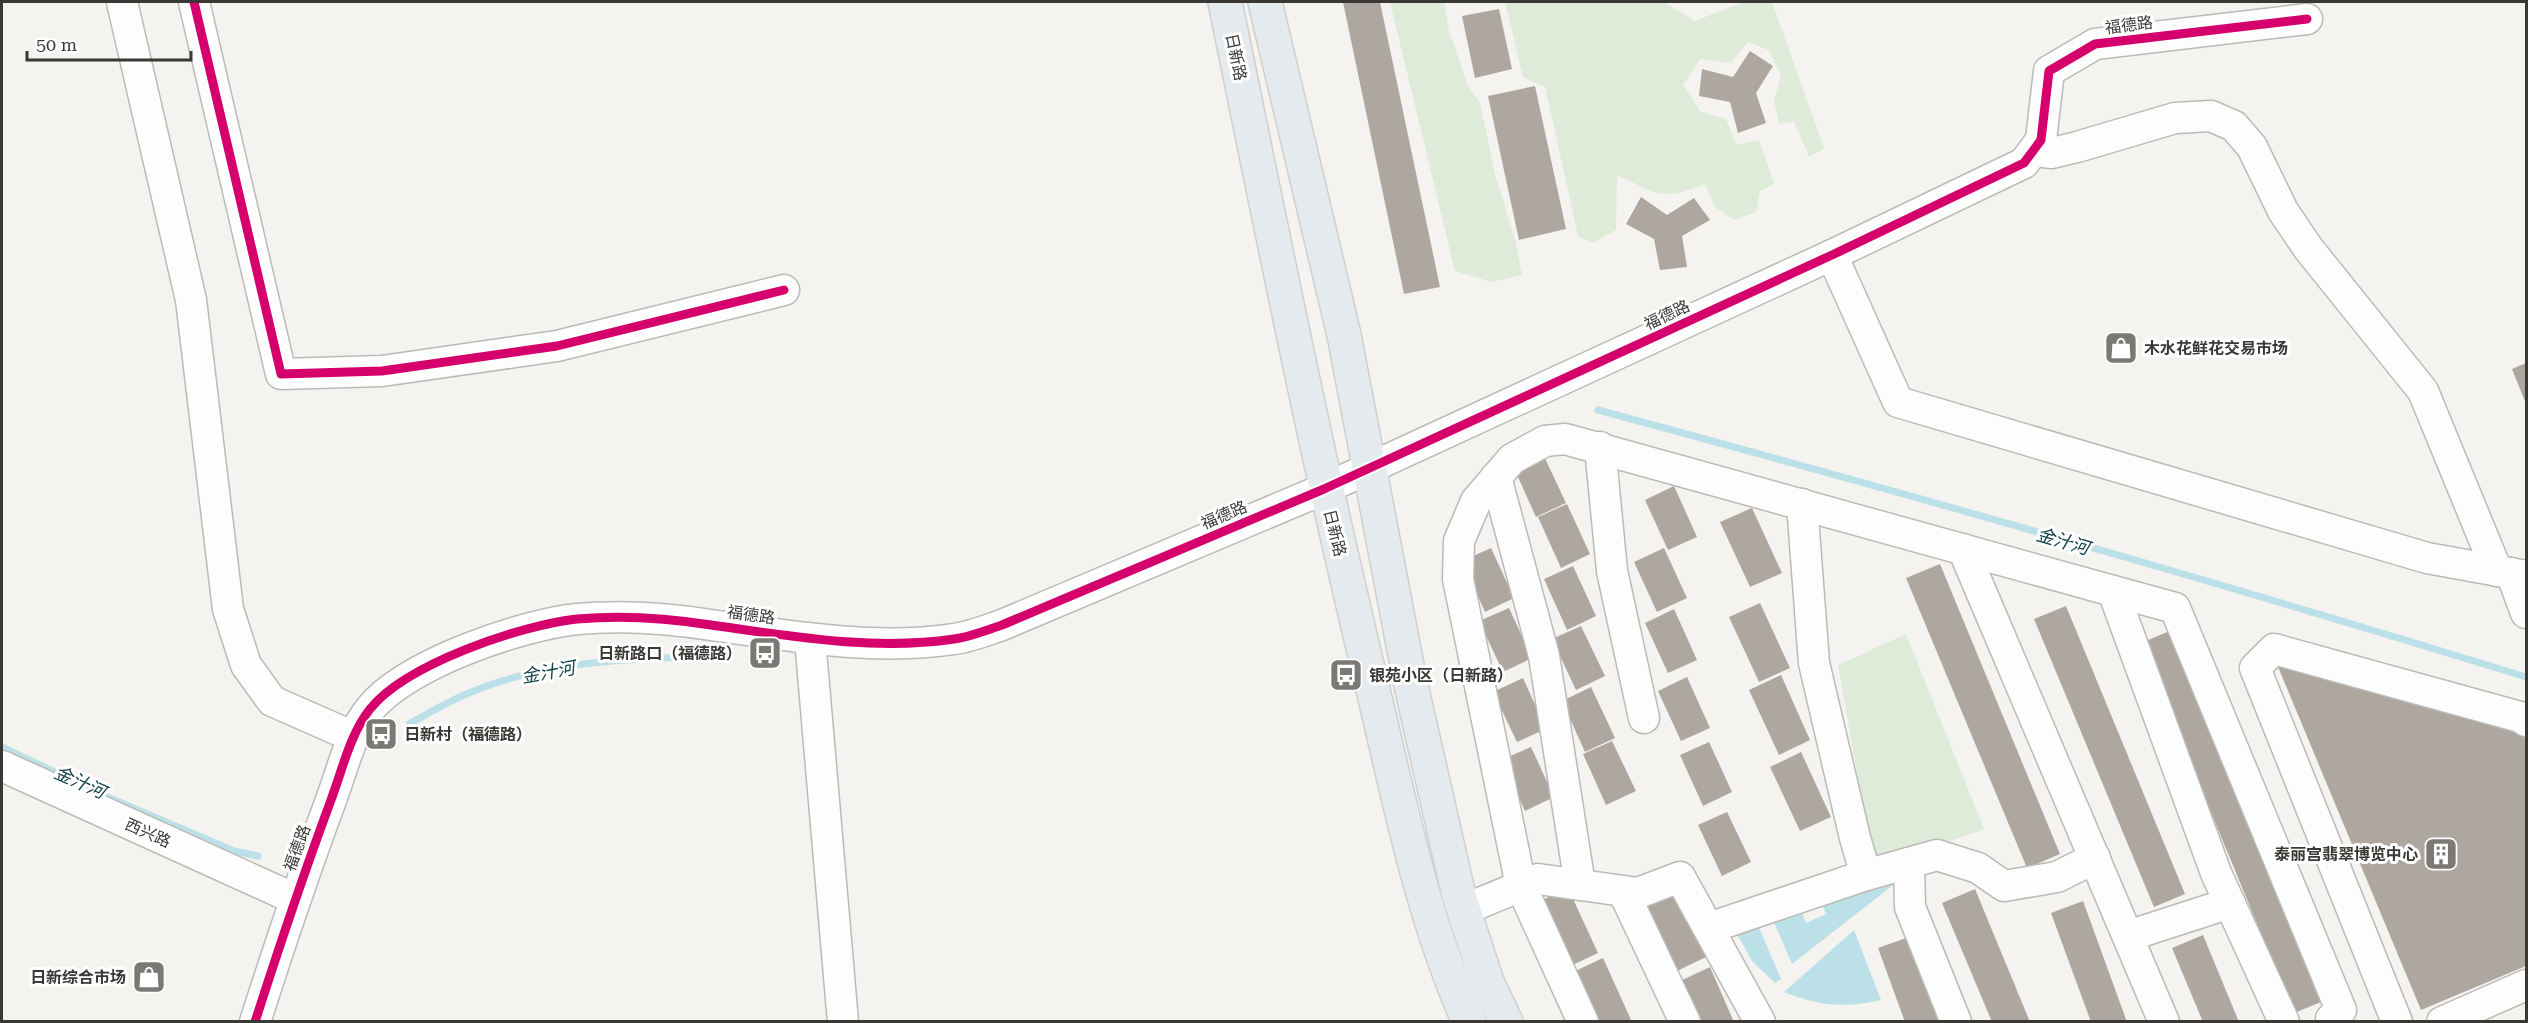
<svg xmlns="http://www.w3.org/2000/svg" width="2528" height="1023" font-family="'Roboto Serif','Noto Sans SC',serif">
  <rect width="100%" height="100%" fill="#f5f3f0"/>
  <g fill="#ddebd8">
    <path d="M1390 2H1444L1449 31 1468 86 1480 103 1496 178 1515 239 1522 275 1492 282 1455 271Z"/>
    <path d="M1505 2H1664L1695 21 1744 2H1772L1824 148 1809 157 1794 121 1779 124 1774 101 1781 76 1769 50 1748 42 1731 63 1700 59 1683 85 1701 112 1726 119 1737 145 1759 140 1774 184 1760 191 1756 212 1734 220 1715 207 1705 184C1661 202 1658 194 1617 175L1616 230 1593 243 1578 236 1545 87 1523 77Z"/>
    <path d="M1906 634 1984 829 1874 868 1838 665Z"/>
  </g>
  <g fill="#bce0e7">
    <path d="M1901 879 1792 964 1773 920 1800 908 1806 923 1826 914 1820 899Z"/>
    <path d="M1758 925 1781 979 1775 983 1752 961 1737 934Z"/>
    <path d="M1854 930 1881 1000C1847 1008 1817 1006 1784 992Z"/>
  </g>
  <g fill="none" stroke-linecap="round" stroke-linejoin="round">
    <g stroke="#bce0e7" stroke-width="7">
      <path d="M1598 410C1909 494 2219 582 2526 677"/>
      <path d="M409 724C427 714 444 704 462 696 535 663 617 659 695 657"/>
      <path d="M2 747 105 796 234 851 258 856"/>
    </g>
  </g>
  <g fill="#aea7a0">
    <path d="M1343 2H1380L1440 287 1404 294Z"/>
    <path d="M1499 9 1512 69 1475 78 1462 16Z"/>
    <path d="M1750 51 1773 66 1756 93 1766 123 1738 133 1730 102 1699 96 1702 69 1733 77Z"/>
    <path d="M1535 86 1566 229 1519 240 1488 96Z"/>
    <path d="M1641 197 1667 215 1694 198 1710 220 1682 236 1687 267 1660 270 1654 239 1626 224Z"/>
    <path d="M2526 363V404L2512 369Z"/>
    <path d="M1542 452 1566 503 1536 517 1513 466Z"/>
    <path d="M1674 486 1697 537 1668 550 1645 500Z"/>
    <path d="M1567 504 1590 554 1561 568 1538 517Z"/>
    <path d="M1752 508 1782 573 1750 587 1720 522Z"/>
    <path d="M1491 548 1514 598 1485 612 1462 561Z"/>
    <path d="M1664 548 1687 598 1657 612 1634 562Z"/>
    <path d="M1940 564 2060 854 2027 868 1906 578Z"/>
    <path d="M1573 566 1596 616 1567 630 1544 579Z"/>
    <path d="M1760 603 1790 668 1759 682 1729 617Z"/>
    <path d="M2066 606 2185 894 2154 907 2034 619Z"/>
    <path d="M1509 608 1532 658 1503 672 1479 621Z"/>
    <path d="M1674 609 1697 660 1668 673 1645 623Z"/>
    <path d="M1581 626 1605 676 1576 690 1552 639Z"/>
    <path d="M2172 630 2326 1000 2294 1013 2141 643Z"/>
    <path d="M2276 662 2520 726 2526 742V966L2421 1010Z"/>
    <path d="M1781 675 1810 740 1779 755 1749 690Z"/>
    <path d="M1687 677 1710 728 1681 741 1658 691Z"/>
    <path d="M1523 678 1546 729 1517 742 1493 692Z"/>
    <path d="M1591 687 1615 738 1585 752 1562 701Z"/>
    <path d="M1612 741 1636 791 1606 805 1583 754Z"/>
    <path d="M1709 742 1732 792 1703 806 1680 755Z"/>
    <path d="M1531 747 1554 797 1525 811 1501 760Z"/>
    <path d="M1801 752 1831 817 1800 831 1770 767Z"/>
    <path d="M1727 812 1751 862 1722 876 1698 825Z"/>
    <path d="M1568 888 1598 953 1566 968 1536 903Z"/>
    <path d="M1975 889 2030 1022H1992L1942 903Z"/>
    <path d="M1676 893 1706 957 1675 972 1645 907Z"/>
    <path d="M2083 901 2127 1022H2091L2051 913Z"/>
    <path d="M2203 935 2239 1022H2203L2172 948Z"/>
    <path d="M1909 937 1940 1022H1905L1878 948Z"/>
    <path d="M1603 958 1632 1022H1593L1571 973Z"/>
    <path d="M1710 967 1734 1022H1696L1678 982Z"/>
  </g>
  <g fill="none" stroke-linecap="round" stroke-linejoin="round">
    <g stroke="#bbbab7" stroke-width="33">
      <g id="minor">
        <path d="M122 2 191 300 228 609 246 665 272 701 354 737"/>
        <path d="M194 2 281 374 382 371 557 346 784 290"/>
        <path d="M2035 151 2052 153 2077 147 2175 118 2211 116 2234 126 2252 147 2283 211 2308 248 2423 391 2497 571"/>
        <path d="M1832 255 1898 402 2427 558 2526 576"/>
        <path d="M1600 447 1612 571 1644 718"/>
        <path d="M1496 477 1544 656 1580 885"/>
        <path d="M1802 504 1814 663 1855 838 1866 875"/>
        <path d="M1963 549 2164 1022"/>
        <path d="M2511 573 2526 613"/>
        <path d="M2113 591 2175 608 2341 1010 2331 1019"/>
        <path d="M810 639 843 1022"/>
        <path d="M2 766 295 899"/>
        <path d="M1909 863 1910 907 1956 1022"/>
        <path d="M1623 891 1685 1022"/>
        <path d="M1463 910 1538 879 1638 893 1680 877 1760 1022"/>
        <path d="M1709 928 1866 875 1937 855 1978 868 2004 886 2057 877 2095 858"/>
        <path d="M2128 936 2230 903"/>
        <path d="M255 1022C279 947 304 873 331 800 342 771 350 734 370 709 406 664 521 625 577 619 621 615 667 618 711 625 790 636 874 651 954 639 970 637 987 630 1002 625L1324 489 1832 255 2024 163 2041 140 2049 71 2095 44 2307 19"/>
        <path d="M1583 1022 1521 886 1458 579 1459 541 1476 501 1512 459 1545 441 1565 439 2113 591 2216 873 2284 1022"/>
        <path d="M2397 1022 2255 668 2274 649 2520 717 2526 721"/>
        <path d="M2442 1022 2526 985"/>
      </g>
    </g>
    <g stroke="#d0cfcd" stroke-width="36">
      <g id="major">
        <path d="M1225 2C1271 227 1316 453 1370 677 1398 793 1420 912 1469 1022"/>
        <path d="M1265 2 1344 335 1410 681 1459 896 1487 982 1506 1022"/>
      </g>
    </g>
    <use href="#minor" stroke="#fefdfd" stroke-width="30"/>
    <use href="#major" stroke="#e4eaed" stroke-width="33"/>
    <g stroke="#fff" stroke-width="13">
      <g id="cycleway">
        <path d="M194 2 281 374 382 371 557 346 784 290"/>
        <path d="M255 1022C279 947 304 873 331 800 342 771 350 734 370 709 406 664 521 625 577 619 621 615 667 618 711 625 790 636 874 651 954 639 970 637 987 630 1002 625L1324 489 1832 255 2024 163 2041 140 2049 71 2095 44 2307 19"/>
      </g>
    </g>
    <use href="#cycleway" stroke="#d6006c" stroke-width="9"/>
  </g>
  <defs>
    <g id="shop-square" transform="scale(1.725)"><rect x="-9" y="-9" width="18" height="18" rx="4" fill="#7b7976" stroke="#fff"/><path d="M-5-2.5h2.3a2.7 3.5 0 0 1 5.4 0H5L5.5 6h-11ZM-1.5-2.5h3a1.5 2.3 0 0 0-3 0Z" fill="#fff"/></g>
    <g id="bus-square" transform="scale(1.725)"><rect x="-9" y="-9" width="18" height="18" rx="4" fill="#7b7976" stroke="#fff"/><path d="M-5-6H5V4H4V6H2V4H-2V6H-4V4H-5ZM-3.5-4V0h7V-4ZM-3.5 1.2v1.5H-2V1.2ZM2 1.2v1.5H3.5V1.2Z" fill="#fff"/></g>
    <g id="building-square" transform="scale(1.725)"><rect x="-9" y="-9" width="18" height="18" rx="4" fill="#7b7976" stroke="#fff"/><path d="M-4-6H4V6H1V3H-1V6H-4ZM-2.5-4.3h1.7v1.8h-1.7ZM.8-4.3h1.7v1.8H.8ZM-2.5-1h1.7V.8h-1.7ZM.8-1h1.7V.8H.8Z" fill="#fff"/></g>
  </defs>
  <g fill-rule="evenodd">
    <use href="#shop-square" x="2121" y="348"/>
    <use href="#bus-square" x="765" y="653"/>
    <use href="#bus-square" x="1346" y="675"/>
    <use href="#bus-square" x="381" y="734"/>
    <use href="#building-square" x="2441" y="854"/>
    <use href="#shop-square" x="149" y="977"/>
  </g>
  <g text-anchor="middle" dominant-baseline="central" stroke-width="6" stroke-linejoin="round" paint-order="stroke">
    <g font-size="16" fill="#393835" stroke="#fff">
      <text transform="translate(2129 25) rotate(-7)">福德路</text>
      <text transform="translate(1236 57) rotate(78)">日新路</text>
      <text transform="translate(1667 315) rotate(-25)">福德路</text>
      <text transform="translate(1224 515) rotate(-23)">福德路</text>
      <text transform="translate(1335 533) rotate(76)">日新路</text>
      <text transform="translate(751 615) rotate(8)">福德路</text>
      <text transform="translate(148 833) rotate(24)">西兴路</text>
      <text transform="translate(297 848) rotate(-70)">福德路</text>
    </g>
    <g font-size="16" font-weight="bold" fill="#393835" stroke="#fff" text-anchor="start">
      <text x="2144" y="348">木水花鲜花交易市场</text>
      <text x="742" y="653" text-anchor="end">日新路口（福德路）</text>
      <text x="1369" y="675">银苑小区（日新路）</text>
      <text x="404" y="734">日新村（福德路）</text>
      <text x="2418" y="854" text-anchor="end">泰丽宫翡翠博览中心</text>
      <text x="126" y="977" text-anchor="end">日新综合市场</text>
    </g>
    <g font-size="18" font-style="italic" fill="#124149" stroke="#fff">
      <text transform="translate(2063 541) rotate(16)">金汁河</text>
      <text transform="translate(548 672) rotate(-10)">金汁河</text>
      <text transform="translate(80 782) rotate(24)">金汁河</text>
    </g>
  </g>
  <rect width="2528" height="1023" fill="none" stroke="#393835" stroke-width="6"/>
  <path d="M27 51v9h164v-9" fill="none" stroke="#393835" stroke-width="3"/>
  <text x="36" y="51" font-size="18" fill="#393835" stroke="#ffffff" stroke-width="4.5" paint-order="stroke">50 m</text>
</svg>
